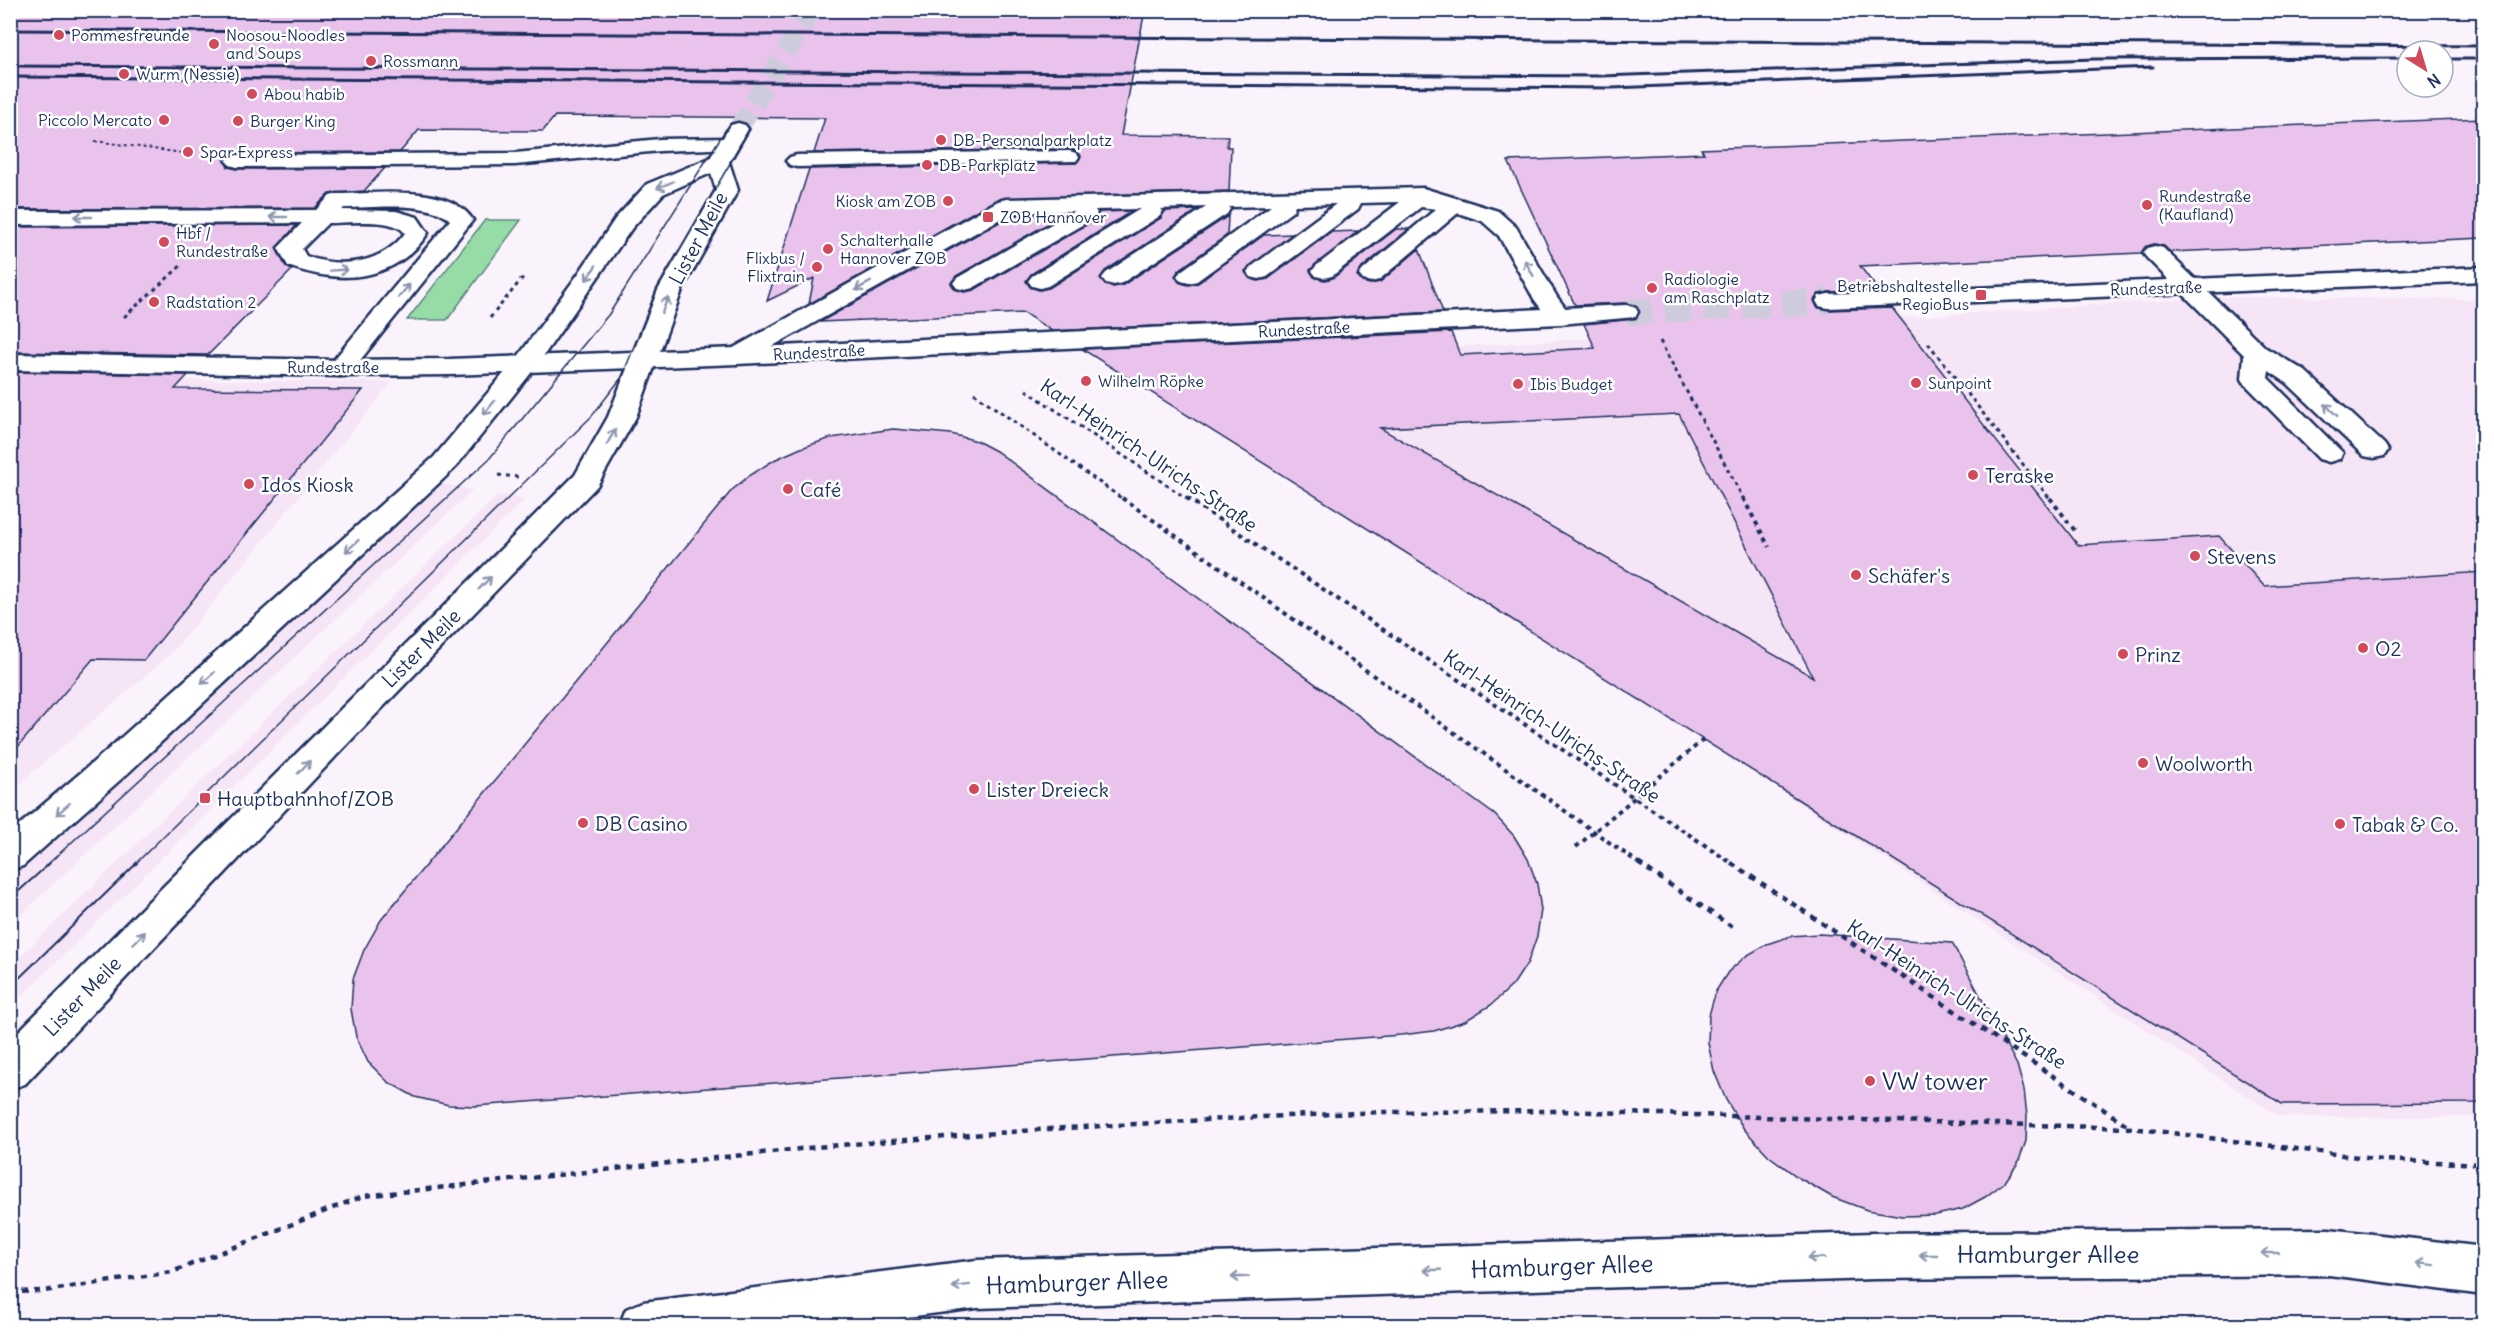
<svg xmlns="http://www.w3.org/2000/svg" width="2494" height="1336" font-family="Delius,sans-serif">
  <rect width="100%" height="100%" fill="#fbf3fb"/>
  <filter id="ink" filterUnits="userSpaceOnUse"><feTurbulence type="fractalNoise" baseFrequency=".0167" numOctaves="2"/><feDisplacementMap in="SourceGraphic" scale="12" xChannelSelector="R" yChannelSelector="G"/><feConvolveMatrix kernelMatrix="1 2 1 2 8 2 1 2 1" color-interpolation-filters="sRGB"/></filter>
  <g filter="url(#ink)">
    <g fill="#f6e5f6">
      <path d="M2218 297 2483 299V1117H2279L1703 740 1114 369Z"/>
      <path d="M11 378 392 382 171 654 11 791Z"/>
      <path d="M441 483 473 490 11 924V877Z"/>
      <path d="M499 494 525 499 11 1007V965Z"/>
    </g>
    <path fill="#97dba7" stroke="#598582" stroke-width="1.5" d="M485 220H521L447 320H407Z"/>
    <g fill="#eac3ec" stroke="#1b2f5e" stroke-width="1.5" fill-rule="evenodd">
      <path d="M10 10H1145L1121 135 1228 136 1227 147H1231L1229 191 997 199 809 304 814 278 767 301 809 169 1076 163 1081 156 1077 151 1069 149 814 153 825 118 555 116 543 131 419 130 400 152 237 153 224 159 228 167 237 169 385 168 364 191 329 194 315 208 10 209Z"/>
      <path d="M2484 118V238L2170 252 2164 246 2154 244 2145 247 2141 253 1860 266 1878 290 1828 292 1819 294 1814 300 1817 307 1828 310 1892 308 2078 545 2219 536 2264 586 2484 572V1103L2282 1104 1082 349 1451 332 1460 355 1595 348 1584 324 1635 319 1640 311 1635 305 1626 303 1575 305 1508 161 1704 153 1701 149ZM1679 414 1813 677 1380 428Z"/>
      <path d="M1198 210 1105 271 1100 279 1105 285 1113 287 1123 285 1228 216 1227 235 1179 270 1175 276 1179 282 1188 285 1198 283 1264 235 1292 234 1245 271 1249 278 1258 281 1268 279 1331 232 1358 231 1310 270 1314 277 1325 280 1333 278 1396 229H1409L1362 268 1357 276 1362 282 1370 284 1380 282 1419 249 1443 312 1052 331 1024 313 820 322 1012 215 1065 214 956 276 951 283 955 289 964 292 974 290 1095 220 1099 212 1132 211 1031 274 1026 281 1030 287 1039 290 1049 288 1161 218 1165 211Z"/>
      <path d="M297 225 276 248 286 267 292 270 208 355 10 352V227Z"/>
      <path d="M10 372 188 375 175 389 363 390 144 660 93 659 10 756Z"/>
      <path d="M893 429 951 434 977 441 996 451 1495 815 1514 836 1528 859 1537 884 1541 910 1537 936 1528 962 1513 985 1491 1005 1465 1021 1434 1031 1401 1035 476 1106 449 1105 415 1097 388 1082 368 1062 356 1037 351 1009 353 979 364 950 381 920 732 490 749 476 774 460 801 448 831 438Z"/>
      <path d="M1819 934 1952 943 2017 1065 2024 1090 2027 1116 2026 1141 2018 1163 2005 1182 1985 1197 1963 1209 1936 1215 1902 1216 1867 1210 1832 1197 1799 1178 1769 1156 1744 1129 1726 1100 1714 1071 1708 1043 1709 1015 1716 991 1728 972 1746 956 1767 944 1791 936Z"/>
    </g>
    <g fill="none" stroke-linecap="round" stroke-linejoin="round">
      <path stroke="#ceccdc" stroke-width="26" stroke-dasharray="26 13" stroke-linecap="butt" d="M1626 312 1828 301"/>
      <path stroke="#ceccdc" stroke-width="20" stroke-dasharray="20 10" stroke-linecap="butt" d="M738 129 812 10"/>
      <g stroke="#1b2f5e" stroke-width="5">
        <g id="lane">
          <path d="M1069 151 1076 153 1079 157 1076 161 797 167 790 165 786 161 790 157 797 155Z"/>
          <path d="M1423 188 1498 211 1516 227 1557 297 1572 317 1569 322 1560 324 1551 322 1534 299 1499 236 1482 221 1458 213 1379 280 1371 282 1363 280 1359 275 1363 270 1436 209 1421 207 1332 276 1324 278 1316 276 1312 271 1316 266 1400 202 1361 203 1358 209 1267 277 1259 279 1251 277 1247 272 1251 267 1336 204 1295 205 1293 211 1197 281 1189 283 1181 281 1177 276 1181 271 1271 206 1229 207 1230 209 1227 214 1122 283 1114 285 1106 283 1102 278 1106 273 1206 207 1161 209 1163 211 1160 216 1048 286 1040 288 1032 286 1028 281 1032 276 1140 209 1095 210 1097 213 1094 218 973 288 965 290 957 288 953 283 957 278 1074 211 1011 213 746 361 737 364 728 361 724 356 728 351 998 201 1006 199Z"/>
          <path d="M338 194C378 194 448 183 473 220L349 374 340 376 331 374 327 368 450 220C429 200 372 208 344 208L342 210 396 211 417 217 428 233C395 282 340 285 288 266L278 248 302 223 10 225V211L316 210 330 196ZM328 223C348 223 394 217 405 233 382 264 341 269 306 256L302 249Z"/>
          <path d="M2155 246 2163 248 2266 348 2305 371 2384 444 2388 450 2384 456 2374 458 2364 456 2287 383 2269 371 2268 378 2343 453 2339 459 2329 462 2319 459 2246 385 2242 379 2244 355 2147 258 2143 253 2147 248Z"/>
        </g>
      </g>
      <g stroke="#1b2f5e" stroke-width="5">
        <g id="street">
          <path d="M728 138 735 140 738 144 735 148 660 151 515 165 237 167 230 165 226 161 230 157 237 155 515 153 660 139Z"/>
          <path d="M2484 267V281L1828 308 1819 306 1816 301 1819 296 1828 294Z"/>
          <path d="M1626 305 1635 307 1638 312 1635 317 1560 324 737 364 449 375 340 376 10 370V354L340 360 449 359 737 348Z"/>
        </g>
      </g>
      <g stroke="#1b2f5e" stroke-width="5">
        <g id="secondary">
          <path d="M738 123 745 125 748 129 729 162 738 190 682 290 636 417 597 486 355 736 25 1084 10 1089V1040L575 475 608 417 658 290 716 190 711 173 663 194 632 228 535 368 454 469 128 773 23 866 10 870V833L104 753 434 457 517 358 579 273 615 219 647 184 710 158 731 125Z"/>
          <path d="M2329 1229 2484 1247V1295L2329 1275 1874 1279 977 1308 837 1326H619L626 1309 643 1302 977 1260 1874 1233Z"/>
        </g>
      </g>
      <path stroke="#1b2f5e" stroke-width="2" stroke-dasharray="3 3" stroke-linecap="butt" d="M95 141 190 154"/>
      <g stroke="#1b2f5e" stroke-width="3" stroke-dasharray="4 4" stroke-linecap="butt">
        <path d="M124 317 183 264"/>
        <path d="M490 318 525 275"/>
        <path d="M1660 341 1744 500"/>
        <path d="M1928 343 2051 500"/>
        <path d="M1026 390 1189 500"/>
        <path d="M974 393 1124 500"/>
        <path d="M498 475 518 477"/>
      </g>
      <g stroke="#1b2f5e" stroke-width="4" stroke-dasharray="4.5 4.5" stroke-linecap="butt">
        <path d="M1122 498 1640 864"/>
        <path d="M1187 498 1733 864"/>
        <path d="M1743 498 1769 547"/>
        <path d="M2050 498 2076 532"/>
        <path d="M1576 847 1703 740"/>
      </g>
      <g stroke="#1b2f5e" stroke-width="4.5" stroke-dasharray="6 6" stroke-linecap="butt">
        <path d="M1638 863 1734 928"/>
        <path d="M1731 863 2130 1127"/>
        <path d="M10 1292 44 1291 172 1272 363 1196 827 1146 1049 1129 1241 1118 1385 1112 1559 1111 2132 1128 2382 1160 2484 1164"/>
      </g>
      <use href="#lane" fill="#fff" fill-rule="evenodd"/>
      <use href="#street" fill="#fff" fill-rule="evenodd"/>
      <use href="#secondary" fill="#fff" fill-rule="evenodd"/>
      <g stroke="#1b2f5e" stroke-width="1.5">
        <path d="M48 864 489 459 609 314 726 129"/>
        <path d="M135 864 591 417 622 377 657 289 750 129"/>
      </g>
      <g stroke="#1b2f5e" stroke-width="2">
        <path d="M10 899 50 863"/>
        <path d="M10 987 137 863"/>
      </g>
      <g stroke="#1b2f5e" stroke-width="3">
        <path d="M10 30 2484 46"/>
        <path d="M2443 59H2484"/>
        <path d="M10 66 1601 76 2094 59 2407 58"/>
        <path d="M10 77 1612 88 2153 67"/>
      </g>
    </g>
    <defs><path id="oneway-shaft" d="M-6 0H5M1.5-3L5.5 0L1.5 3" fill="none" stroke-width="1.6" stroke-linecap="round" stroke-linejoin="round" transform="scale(1.5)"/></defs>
    <g stroke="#8d97ae">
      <use href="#oneway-shaft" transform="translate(665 185) rotate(157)"/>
      <use href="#oneway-shaft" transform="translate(83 217) rotate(180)"/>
      <use href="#oneway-shaft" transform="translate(278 217) rotate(180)"/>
      <use href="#oneway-shaft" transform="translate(1529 268) rotate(-119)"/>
      <use href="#oneway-shaft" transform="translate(339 270) rotate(-4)"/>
      <use href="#oneway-shaft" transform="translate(591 273) rotate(124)"/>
      <use href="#oneway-shaft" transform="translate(863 286) rotate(151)"/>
      <use href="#oneway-shaft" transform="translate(404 291) rotate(-50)"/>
      <use href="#oneway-shaft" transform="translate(665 305) rotate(-69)"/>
      <use href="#oneway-shaft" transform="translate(489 408) rotate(129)"/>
      <use href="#oneway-shaft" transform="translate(2331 410) rotate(-137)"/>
      <use href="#oneway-shaft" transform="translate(611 437) rotate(-61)"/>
      <use href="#oneway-shaft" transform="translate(352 546) rotate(138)"/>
      <use href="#oneway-shaft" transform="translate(485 583) rotate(-45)"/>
      <use href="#oneway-shaft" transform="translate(208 678) rotate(138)"/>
      <use href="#oneway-shaft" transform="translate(304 767) rotate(-46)"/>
      <use href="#oneway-shaft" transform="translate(63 809) rotate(139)"/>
      <use href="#oneway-shaft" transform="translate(139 938) rotate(-46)"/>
      <use href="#oneway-shaft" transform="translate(2270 1253) rotate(180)"/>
      <use href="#oneway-shaft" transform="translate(1928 1255) rotate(180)"/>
      <use href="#oneway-shaft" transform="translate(1816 1258) rotate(178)"/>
      <use href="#oneway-shaft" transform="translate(2425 1264) rotate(-173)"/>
      <use href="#oneway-shaft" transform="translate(1432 1270) rotate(178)"/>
      <use href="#oneway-shaft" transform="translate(1240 1277) rotate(178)"/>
      <use href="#oneway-shaft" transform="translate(961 1286) rotate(173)"/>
    </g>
  </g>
  <g fill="#d1495b" stroke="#fff" stroke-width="2">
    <circle cx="59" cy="35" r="6"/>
    <circle cx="214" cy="44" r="6"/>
    <circle cx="371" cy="61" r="6"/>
    <circle cx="124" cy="74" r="6"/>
    <circle cx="252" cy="94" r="6"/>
    <circle cx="164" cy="120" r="6"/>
    <circle cx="238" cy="121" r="6"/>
    <circle cx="941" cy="140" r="6"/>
    <circle cx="188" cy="152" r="6"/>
    <circle cx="927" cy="165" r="6"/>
    <circle cx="948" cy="201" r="6"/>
    <circle cx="2147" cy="205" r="6"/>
    <rect x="982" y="211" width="12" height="12" rx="3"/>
    <circle cx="164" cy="242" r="6"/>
    <circle cx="828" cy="249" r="6"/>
    <circle cx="817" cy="267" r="6"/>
    <circle cx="1652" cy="288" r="6"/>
    <rect x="1975" y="289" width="12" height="12" rx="3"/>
    <circle cx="154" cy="302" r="6"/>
    <circle cx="1086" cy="381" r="6"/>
    <circle cx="1916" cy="383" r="6"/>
    <circle cx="1518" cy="384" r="6"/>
    <circle cx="1973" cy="475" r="6"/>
    <circle cx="249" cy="484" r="6"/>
    <circle cx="788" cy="489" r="6"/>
    <circle cx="2195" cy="556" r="6"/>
    <circle cx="1856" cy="575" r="6"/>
    <circle cx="2363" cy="648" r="6"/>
    <circle cx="2123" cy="654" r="6"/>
    <circle cx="2143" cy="763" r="6"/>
    <circle cx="974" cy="789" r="6"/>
    <rect x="199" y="792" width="12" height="12" rx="3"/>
    <circle cx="583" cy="823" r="6"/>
    <circle cx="2340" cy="824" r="6"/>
    <circle cx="1870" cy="1081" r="6"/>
  </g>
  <g text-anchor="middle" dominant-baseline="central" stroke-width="5" stroke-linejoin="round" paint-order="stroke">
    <g font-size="16" fill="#1b2f5e" stroke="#fff" text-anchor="start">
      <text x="71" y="35">Pommesfreunde</text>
      <text x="226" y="35">Noosou-Noodles<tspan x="226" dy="18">and Soups</tspan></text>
      <text x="383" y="61">Rossmann</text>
      <text x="136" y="74">Wurm (Nessie)</text>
      <text x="264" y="94">Abou habib</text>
      <text x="152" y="120" text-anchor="end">Piccolo Mercato</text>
      <text x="250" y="121">Burger King</text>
      <text x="953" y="140">DB-Personalparkplatz</text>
      <text x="200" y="152">Spar Express</text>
      <text x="939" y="165">DB-Parkplatz</text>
      <text x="2159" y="196">Rundestraße<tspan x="2159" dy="18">(Kaufland)</tspan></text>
      <text x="936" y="201" text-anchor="end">Kiosk am ZOB</text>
      <text x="1000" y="217">ZOB Hannover</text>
      <text x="176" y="233">Hbf /<tspan x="176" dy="18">Rundestraße</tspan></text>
      <text x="840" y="240">Schalterhalle<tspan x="840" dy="18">Hannover ZOB</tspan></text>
      <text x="805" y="258" text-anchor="end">Flixbus /<tspan x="805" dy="18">Flixtrain</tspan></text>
      <text x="1664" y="279">Radiologie<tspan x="1664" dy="18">am Raschplatz</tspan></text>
      <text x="1969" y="286" text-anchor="end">Betriebshaltestelle<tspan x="1969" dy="18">RegioBus</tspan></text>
      <text x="166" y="302">Radstation 2</text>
      <text x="1098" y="381">Wilhelm Röpke</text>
      <text x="1928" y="383">Sunpoint</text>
      <text x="1530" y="384">Ibis Budget</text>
    </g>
    <g font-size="16" fill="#1b2f5e" stroke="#fff">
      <text transform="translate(2156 288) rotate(-2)">Rundestraße</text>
      <text transform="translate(1304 329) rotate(-3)">Rundestraße</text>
      <text transform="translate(819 352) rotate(-3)">Rundestraße</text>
      <text x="333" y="367">Rundestraße</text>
    </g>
    <g font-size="20" fill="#1b2f5e" stroke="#fff">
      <text transform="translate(698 238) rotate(-62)">Lister Meile</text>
      <text transform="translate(1149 455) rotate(34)">Karl-Heinrich-Ulrichs-Straße</text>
      <text transform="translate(421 648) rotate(-45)">Lister Meile</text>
      <text transform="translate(1552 726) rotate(34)">Karl-Heinrich-Ulrichs-Straße</text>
      <text transform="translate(1957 994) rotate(33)">Karl-Heinrich-Ulrichs-Straße</text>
      <text transform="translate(82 996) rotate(-46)">Lister Meile</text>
    </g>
    <g font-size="20" fill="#1b2f5e" stroke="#fff" text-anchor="start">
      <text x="1985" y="475">Teraske</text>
      <text x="261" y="484">Idos Kiosk</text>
      <text x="800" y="489">Café</text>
      <text x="2207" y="556">Stevens</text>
      <text x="1868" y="575">Schäfer's</text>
      <text x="2375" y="648">O2</text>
      <text x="2135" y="654">Prinz</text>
      <text x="2155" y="763">Woolworth</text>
      <text x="986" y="789">Lister Dreieck</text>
      <text x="217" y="798">Hauptbahnhof/ZOB</text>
      <text x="595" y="823">DB Casino</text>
      <text x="2352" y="824">Tabak &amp; Co.</text>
    </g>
    <g font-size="24" fill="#1b2f5e" stroke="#fff" text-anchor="start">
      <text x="1882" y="1081">VW tower</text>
    </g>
    <g font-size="24" fill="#1b2f5e" stroke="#fff">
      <text x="2048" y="1254">Hamburger Allee</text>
      <text transform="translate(1562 1266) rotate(-2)">Hamburger Allee</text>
      <text transform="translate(1077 1282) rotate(-2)">Hamburger Allee</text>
    </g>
  </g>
  <rect width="2494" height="1336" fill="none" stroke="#fff" stroke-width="36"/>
  <rect x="18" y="18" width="2458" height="1300" fill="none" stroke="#1b2f5e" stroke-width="2" filter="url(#ink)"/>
  <g transform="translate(2425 69) rotate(143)"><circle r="28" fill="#ffffff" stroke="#a4acbf" stroke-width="1.5"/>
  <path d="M0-4.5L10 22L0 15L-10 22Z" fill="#d1495b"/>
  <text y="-9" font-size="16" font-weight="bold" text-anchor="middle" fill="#1b2f5e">N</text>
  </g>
</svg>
